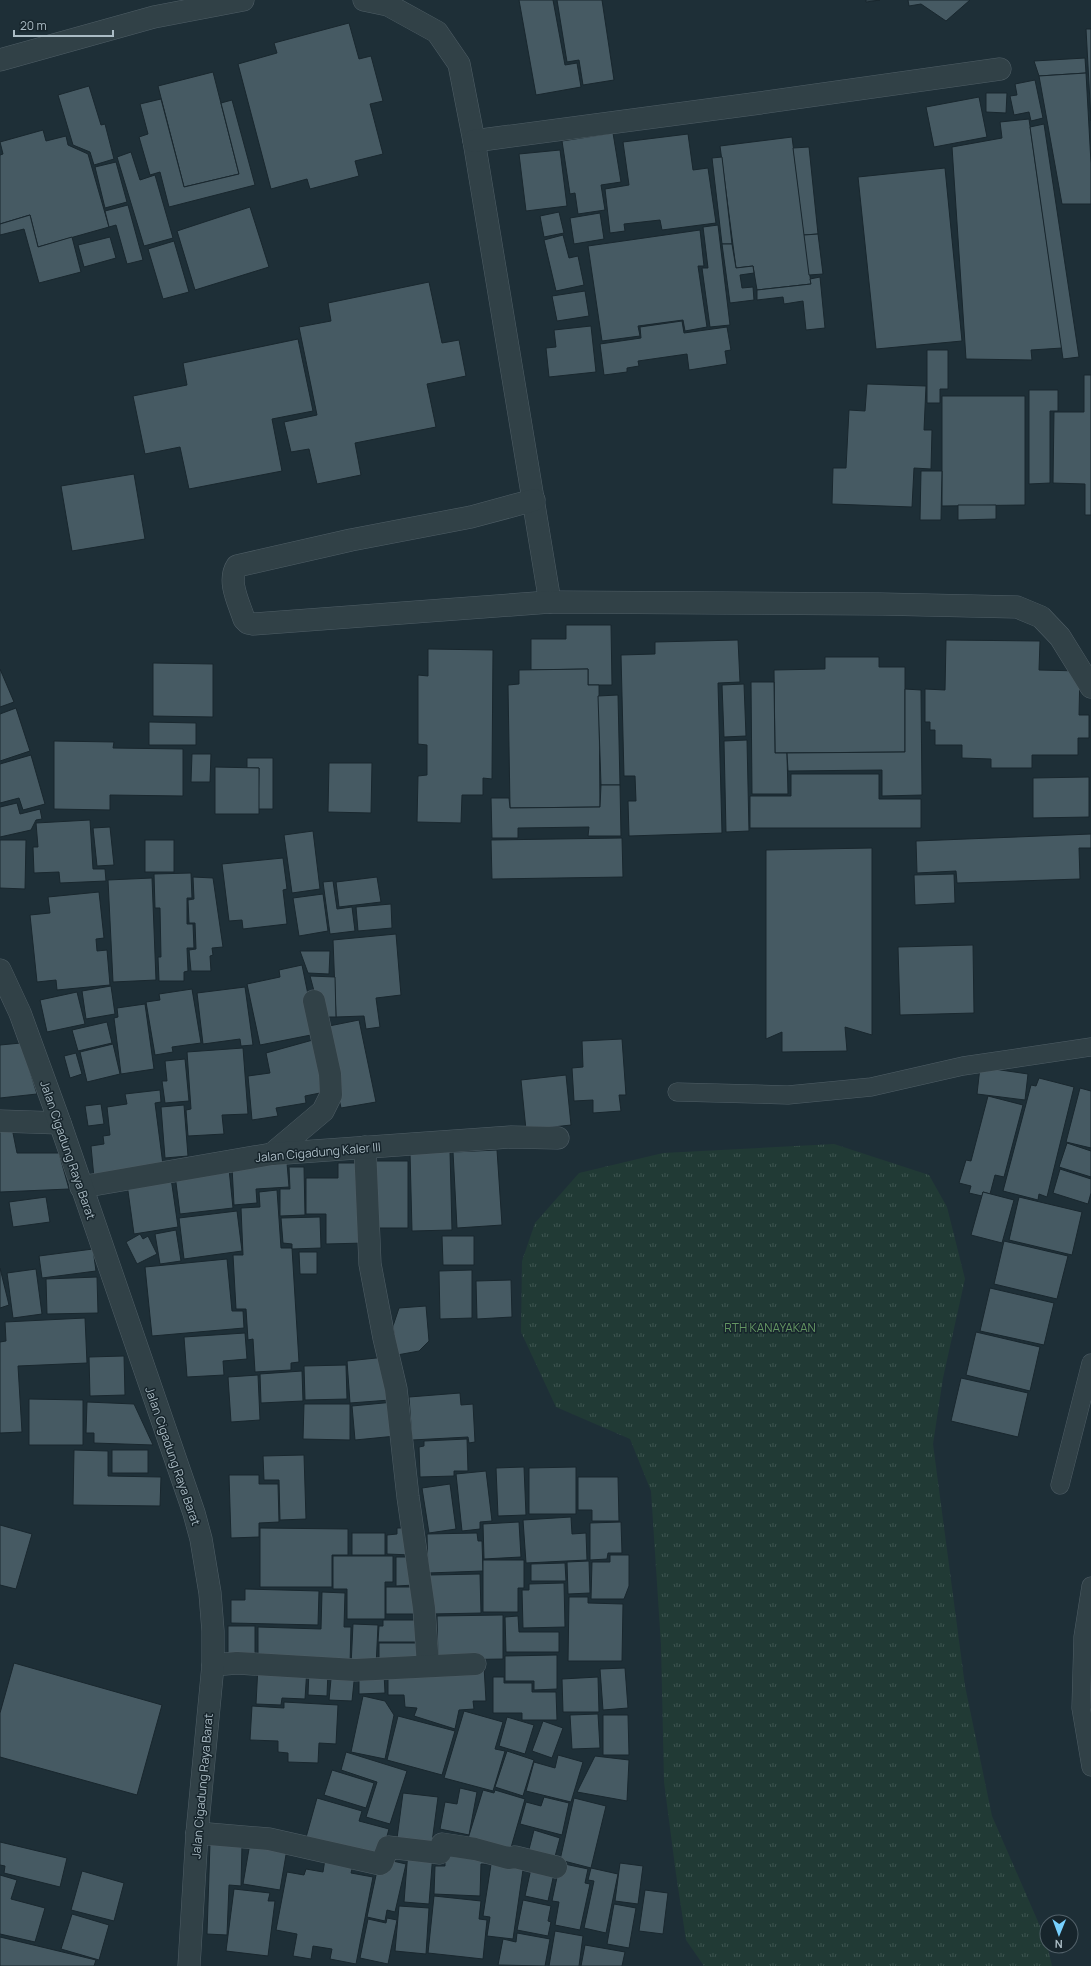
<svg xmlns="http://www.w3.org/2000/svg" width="1091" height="1966" font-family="Manrope,sans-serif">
  <defs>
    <pattern id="grass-tufts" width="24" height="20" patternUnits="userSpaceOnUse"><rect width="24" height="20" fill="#213a35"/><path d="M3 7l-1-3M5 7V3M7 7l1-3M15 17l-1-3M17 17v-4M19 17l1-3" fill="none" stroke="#3f5551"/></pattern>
  </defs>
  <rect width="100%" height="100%" fill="#1e2f37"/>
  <path fill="url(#grass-tufts)" d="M834 1144 929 1175 947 1207 965 1279 943 1378 933 1444 965 1686 992 1816 1046 1940 1052 1966H704L686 1940 676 1874 664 1782 661 1645 651 1491 630 1439 556 1407 521 1332 522 1261 535 1223 579 1173 663 1153Z"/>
  <g fill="#465a63" stroke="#19272e">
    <path d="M519 0H553L565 65 577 63 581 87 536 95Z"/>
    <path d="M557 0H602L614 80 583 85 579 60 567 62Z"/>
    <path d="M866 0H880L866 2Z"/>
    <path d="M908 0H970L946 21 921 4 909 6Z"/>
    <path d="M349 23 359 59 371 56 383 101 370 104 383 154 355 161 359 176 310 189 307 179 271 189 238 64 277 53 274 43Z"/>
    <path d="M1086 29H1091V121Z"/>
    <path d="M1085 58 1086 73 1039 76 1034 61Z"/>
    <path d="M213 72 239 174 184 187 158 86Z"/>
    <path d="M1086 73 1091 163V204H1062L1039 76Z"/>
    <path d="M1035 80 1043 118 1031 121 1029 112 1014 115 1010 96 1017 95 1015 84Z"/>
    <path d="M89 86 101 125 105 124 114 159 94 165 90 152 73 145 58 95Z"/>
    <path d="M986 93H1007L1006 113 986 112Z"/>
    <path d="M979 97 987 137 934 147 926 107Z"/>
    <path d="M161 99 184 187 239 174 221 103 232 100 255 185 169 207 160 172 150 175 139 137 148 134 140 104Z"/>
    <path d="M1029 119 1062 348 1031 350 1032 360 966 359 952 147 1002 138 1000 122Z"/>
    <path d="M1044 124 1079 357 1063 359 1030 127Z"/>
    <path d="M43 130 46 141 66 136 68 145 88 154 109 227 38 247 30 215 0 224V155L3 154 0 142Z"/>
    <path d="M613 133 621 182 601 185 605 210 578 214 575 193 570 194 562 141Z"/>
    <path d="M688 134 693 170 708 168 716 223 662 230 660 220 624 224 625 231 610 233 605 189 629 185 623 142Z"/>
    <path d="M792 137 811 284 757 290 753 266 736 268 720 146Z"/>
    <path d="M809 147 818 234 804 235 793 148Z"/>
    <path d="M560 150 567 206 526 211 519 154Z"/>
    <path d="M131 152 140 180 155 175 173 238 144 246 117 157Z"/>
    <path d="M722 157 732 244H722L712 158Z"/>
    <path d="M116 162 127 202 105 208 95 167Z"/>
    <path d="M945 168 962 341 876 349 858 177Z"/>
    <path d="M128 205 143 260 127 264 116 225 109 227 105 211Z"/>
    <path d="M250 207 269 267 195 290 177 231Z"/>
    <path d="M559 212 564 233 544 237 540 216Z"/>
    <path d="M600 213 604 239 574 244 570 218Z"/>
    <path d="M30 215 38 247 72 237 81 272 39 283 24 229 0 235V224Z"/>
    <path d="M718 225 730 325 710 327 702 268H708L703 227Z"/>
    <path d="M700 230 704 266H698L707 327 685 331 683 320 638 326 640 336 602 341 588 246Z"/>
    <path d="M818 234 823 274 809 275 804 235Z"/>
    <path d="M563 235 569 258 578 256 584 285 556 291 544 240Z"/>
    <path d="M110 237 116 258 84 267 78 245Z"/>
    <path d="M174 241 189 292 163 299 148 249Z"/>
    <path d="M722 244H732L736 268 753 266 754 273 740 275 742 288 753 287 754 300 730 303Z"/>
    <path d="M820 277 825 328 806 330 803 301 784 304 783 297 757 300V290L811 284 810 279Z"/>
    <path d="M429 282 442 343 459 340 466 376 427 384 436 427 355 443 361 475 317 484 309 449 291 452 284 422 317 415 299 327 331 321 328 303Z"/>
    <path d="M585 291 589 316 557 321 552 296Z"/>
    <path d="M682 321 684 333 727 327 731 350 725 351 727 364 689 370 687 354 638 361 639 366 627 368V372L604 375 600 344 641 338 640 327Z"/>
    <path d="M591 326 596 372 549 377 546 348 556 347 554 330Z"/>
    <path d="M298 339 313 411 272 419 282 471 189 489 180 447 145 454 133 396 187 385 183 363Z"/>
    <path d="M927 350H948V389H940V403H927Z"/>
    <path d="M1084 375H1091V515H1085V484L1053 483 1054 412H1084Z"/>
    <path d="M867 384 926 386 924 430H932L931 469 914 468 912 507 832 504 833 468H846L849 410 865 411Z"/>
    <path d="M1029 390H1058V411H1050V483L1029 484Z"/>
    <path d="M942 396H1025V505L942 506Z"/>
    <path d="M921 471H942L941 520H920Z"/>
    <path d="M134 474 145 539 72 551 61 486Z"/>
    <path d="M958 505H996V519L958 520Z"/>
    <path d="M566 625H611L612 685H588V669L531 670V639H566Z"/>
    <path d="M738 640 740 682 718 683 722 833 629 836 628 801H636L635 776H624L621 655 655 654V642Z"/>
    <path d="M946 640 1040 641 1039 670 1080 671 1079 715H1089V738H1078V755H1032V768H991V759L962 758V745H935V730H930V722H925V689L945 690Z"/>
    <path d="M428 649 493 650 492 779 483 778V795H462L461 823 417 822 418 776 427 775V745L418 744V675L428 676Z"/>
    <path d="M825 657H879V667H905V752L775 753 774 670 825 669Z"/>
    <path d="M153 663 213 664V717L153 716Z"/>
    <path d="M0 669 14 702 0 707Z"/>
    <path d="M588 669V685H599L600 807 510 808 508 685 519 684V670Z"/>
    <path d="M751 682H774L775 753H787L788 794H752Z"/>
    <path d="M744 684 746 736 724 737 722 685Z"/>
    <path d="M905 689 921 690 922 795 882 796V770L788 771 787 753 905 752Z"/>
    <path d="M618 695 620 785H601L598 696Z"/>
    <path d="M16 708 30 751 0 761V714Z"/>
    <path d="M149 722 196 723V745H149Z"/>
    <path d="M747 740 749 831 726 832 724 741Z"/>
    <path d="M54 741 114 742 113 748 183 749V796L110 795V810L54 809Z"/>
    <path d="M192 754H211L210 782H191Z"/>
    <path d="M31 755 45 804 23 810 19 798 0 803V764Z"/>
    <path d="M247 758H273V809H258L259 768H247Z"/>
    <path d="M329 763H372L371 813 328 812Z"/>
    <path d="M215 767 259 768V814H215Z"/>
    <path d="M791 774H879V799H921V828H750V796H791Z"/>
    <path d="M1089 777V817L1033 818V778Z"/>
    <path d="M601 785H620L621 836H588L589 827 518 828V838H492L491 798H509L510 808 600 807Z"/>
    <path d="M17 803 20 814 40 809 42 819 36 820 31 830 0 837V807Z"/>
    <path d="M90 820 93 869H105L106 881 60 883 59 872 34 873 33 847H38L36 823Z"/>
    <path d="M110 827 114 865 97 866 93 828Z"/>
    <path d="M313 831 320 889 292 893 284 835Z"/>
    <path d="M1091 834V848H1079L1080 879 957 883 956 871 917 873 916 841Z"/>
    <path d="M622 838 623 877 492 879 491 840Z"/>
    <path d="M0 840H26L25 889 0 888Z"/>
    <rect x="145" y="840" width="29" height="32"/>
    <path d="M872 848V1035L845 1027 847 1051 782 1052V1032L766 1039V850Z"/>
    <path d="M283 858 287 889 283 890 287 924 243 929 242 920 229 921 222 864Z"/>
    <path d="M191 873 192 898H187V924H193L194 948H187L188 971 184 972V981H159L158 957H161L160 908H155L154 874Z"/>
    <path d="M954 874 955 903 915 905 914 875Z"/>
    <path d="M193 877 213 878 223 947 212 948 213 955 210 956 211 971H191L189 950 196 949 195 923H189L188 900 194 899Z"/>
    <path d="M377 877 381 902 339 907 336 882Z"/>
    <path d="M152 878 156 980 113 982 108 880Z"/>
    <path d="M333 881 337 909 352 907 355 931 330 934 323 882Z"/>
    <path d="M99 892 104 938 96 939 97 951 107 950 110 985 57 990 56 980 37 982 30 915 50 913 48 897Z"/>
    <path d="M323 894 328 931 299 936 293 898Z"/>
    <path d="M391 904 392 928 358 931 356 907Z"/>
    <path d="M396 934 401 995 376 998 380 1027 366 1029 364 1016 336 1017 333 940Z"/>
    <path d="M973 945 974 1013 900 1015 898 947Z"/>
    <path d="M300 951H330L329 974 308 973Z"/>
    <path d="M302 965 316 1034 260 1045 247 984 280 977 279 970Z"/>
    <path d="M310 976 335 977 336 1017H321Z"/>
    <path d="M111 986 115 1014 86 1019 82 991Z"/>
    <path d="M245 987 253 1045 241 1046 240 1039 203 1044 197 993Z"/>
    <path d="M192 989 201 1043 172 1047 173 1052 155 1055 146 1002 160 1000 159 994Z"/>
    <path d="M77 992 85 1024 47 1032 40 1000Z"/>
    <path d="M145 1004 154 1069 121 1074 114 1018 118 1017 117 1008Z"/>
    <path d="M359 1020 376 1102 341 1108 324 1027Z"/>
    <path d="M107 1022 112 1043 78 1051 72 1030Z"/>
    <path d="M320 1038 330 1091 305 1096 306 1103 276 1108 278 1116 252 1120 248 1076 270 1073 266 1053Z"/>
    <path d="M622 1039 626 1095H619L621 1111 593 1113V1100L574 1101 572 1068 583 1067 582 1041Z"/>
    <path d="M21 1043 37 1094 0 1098V1045Z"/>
    <path d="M113 1044 120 1074 87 1082 80 1052Z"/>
    <path d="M243 1048 248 1114 222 1115 224 1134 188 1136 186 1110 191 1109 187 1052Z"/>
    <path d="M76 1053 82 1074 70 1078 64 1056Z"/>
    <path d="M185 1059 189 1101 165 1103 162 1081H167L165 1061Z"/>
    <path d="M980 1067 1028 1074 1025 1100 977 1094Z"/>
    <path d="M566 1075 571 1125 526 1130 521 1080Z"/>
    <path d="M1039 1078 1074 1087 1047 1197 1039 1194 1038 1200 1003 1191 1031 1085 1036 1086Z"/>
    <path d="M1080 1088 1091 1091V1148L1066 1142Z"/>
    <path d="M160 1090 161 1102 155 1103 163 1165 94 1178 91 1146 104 1144 103 1136 110 1135 107 1107 127 1104 125 1094Z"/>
    <path d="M988 1096 1023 1105 1004 1177 995 1175 990 1194 983 1192 982 1196 969 1193 971 1186 959 1183 966 1160 971 1161Z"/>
    <path d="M101 1104 104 1124 88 1126 85 1106Z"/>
    <path d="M184 1105 188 1156 165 1158 161 1107Z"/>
    <path d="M0 1127 12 1128 17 1153H59L69 1189 0 1192Z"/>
    <path d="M1067 1143 1091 1151V1177L1059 1167Z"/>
    <path d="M497 1150 502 1225 457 1228 453 1152Z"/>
    <path d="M450 1151 452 1230 412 1231 410 1153Z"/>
    <path d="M376 1161H408V1228H377Z"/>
    <path d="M287 1163 289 1187 256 1189 257 1203 234 1205 232 1167Z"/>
    <path d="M338 1163H364L365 1243 326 1244V1214H306V1178H338Z"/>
    <path d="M289 1167H304L305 1215 280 1216V1189H290Z"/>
    <path d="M229 1169 233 1208 180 1214 175 1175Z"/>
    <path d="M1060 1169 1091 1179V1193L1088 1204 1053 1193Z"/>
    <path d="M171 1178 178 1227 134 1234 127 1184Z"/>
    <path d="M277 1190 281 1248H292L299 1362 291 1363V1370L255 1372 253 1339 248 1340 246 1309H236L233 1255H243L241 1208 260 1207 259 1192Z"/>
    <path d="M983 1192 1014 1200 1002 1243 971 1235Z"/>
    <path d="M46 1197 50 1222 13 1227 9 1202Z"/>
    <path d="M1019 1197 1082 1212 1072 1255 1009 1240Z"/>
    <path d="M237 1211 242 1251 184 1259 179 1218Z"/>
    <path d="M320 1217 321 1248 292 1249V1244L283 1243 281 1218Z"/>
    <path d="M176 1230 181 1261 160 1264 155 1234Z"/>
    <path d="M140 1234 143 1239 148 1236 157 1254 137 1264 126 1242Z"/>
    <path d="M442 1236H474V1265H443Z"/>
    <path d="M1004 1241 1068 1256 1057 1299 994 1284Z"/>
    <path d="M93 1249 96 1271 42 1278 39 1256Z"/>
    <path d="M299 1252H317V1274H300Z"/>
    <path d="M227 1259 232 1311H243L244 1328 152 1336 145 1267Z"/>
    <path d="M0 1268 9 1305 0 1308Z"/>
    <path d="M36 1269 42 1314 13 1318 7 1273Z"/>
    <path d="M472 1270V1318L440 1319 439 1271Z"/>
    <path d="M97 1277 98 1313 47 1314 46 1279Z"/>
    <path d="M511 1280 512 1317 477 1319 476 1281Z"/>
    <path d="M990 1288 1054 1303 1044 1345 980 1331Z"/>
    <path d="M426 1306 429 1341 419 1351 397 1355 393 1326 399 1308Z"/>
    <path d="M85 1318 87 1363 18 1366 22 1432 0 1433V1342L6 1341 5 1322Z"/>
    <path d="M976 1332 1040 1347 1030 1391 966 1375Z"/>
    <path d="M245 1333 247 1359 223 1361 224 1375 187 1377 184 1337Z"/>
    <path d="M124 1356 125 1395 90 1396 89 1357Z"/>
    <path d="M386 1357 390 1400 350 1403 347 1361Z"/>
    <path d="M346 1365 347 1399 305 1400 304 1366Z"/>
    <path d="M302 1371 303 1401 261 1403 260 1374Z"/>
    <path d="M258 1375 260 1420 231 1422 228 1377Z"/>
    <path d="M961 1378 1028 1393 1018 1437 951 1421Z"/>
    <path d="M460 1393 461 1405 473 1404 475 1442 469 1443 468 1437 412 1440 409 1397Z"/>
    <path d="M29 1399 83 1400V1445H29Z"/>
    <path d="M87 1402 134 1404 153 1445 94 1443V1433H86Z"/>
    <path d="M394 1402 396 1436 355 1440 352 1406Z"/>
    <path d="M304 1404H350V1440L303 1439Z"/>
    <path d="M467 1439 468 1471H454V1476L420 1477 419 1447 424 1446V1441Z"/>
    <path d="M74 1450 108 1451V1476L161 1477 160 1506 73 1505Z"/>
    <rect x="112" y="1450" width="36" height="23"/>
    <path d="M304 1455 306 1519 280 1520 279 1480H264L263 1456Z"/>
    <path d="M524 1467 526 1515 498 1516 496 1468Z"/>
    <path d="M576 1467V1514H529V1468Z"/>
    <path d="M486 1471 492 1521 480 1522V1529L462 1531 456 1474Z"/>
    <path d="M229 1475H259V1484H278L279 1522 259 1523V1537L231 1538Z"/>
    <path d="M578 1477H618L619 1521H592V1510H578Z"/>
    <path d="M450 1484 456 1529 429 1533 422 1488Z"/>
    <path d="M571 1517 572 1534 586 1533 587 1560 526 1563 523 1520Z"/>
    <path d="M519 1522 521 1557 484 1559 483 1524Z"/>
    <path d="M621 1522 622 1553H608L607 1559 590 1560V1523Z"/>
    <path d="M0 1525 32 1534 16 1589 0 1585Z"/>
    <path d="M260 1528 348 1529V1555H332V1587H260Z"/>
    <path d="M397 1528H411V1555L387 1554V1535L397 1534Z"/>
    <rect x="352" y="1533" width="33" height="22"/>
    <path d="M477 1533 478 1541H482L483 1571 428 1573 427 1534Z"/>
    <path d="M610 1555H629V1586L624 1599H591L592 1562H610Z"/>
    <path d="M333 1556H393V1582H385V1619H347V1589H333Z"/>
    <path d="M396 1557H414L415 1585 396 1586Z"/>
    <path d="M483 1560H524V1588H518V1612H483Z"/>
    <path d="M589 1561 590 1593 568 1594 567 1562Z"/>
    <path d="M565 1563 566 1581H531V1564Z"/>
    <path d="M480 1574 481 1613 431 1614 430 1575Z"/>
    <path d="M564 1583 565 1627 523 1628 522 1590H529V1584Z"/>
    <rect x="386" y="1587" width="33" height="27"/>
    <path d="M245 1589 319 1591 318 1625 231 1623V1600H245Z"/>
    <path d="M322 1592 345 1593 344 1627H351L350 1665 258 1662V1627L321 1629Z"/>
    <path d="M569 1597H588V1603L623 1604 622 1661H568Z"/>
    <path d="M503 1615V1659L438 1660 437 1616Z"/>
    <path d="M518 1616 519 1632H559V1652H506L505 1617Z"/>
    <path d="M383 1620H422V1642H378L379 1626H383Z"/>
    <path d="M353 1624 378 1625 376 1667 351 1666Z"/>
    <rect x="228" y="1626" width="27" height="33"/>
    <path d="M379 1643H423L422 1666 379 1665Z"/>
    <path d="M557 1655V1689L534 1690V1681H505V1656Z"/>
    <path d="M14 1663 162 1705 137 1795 0 1757V1713Z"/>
    <path d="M258 1666 307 1668 305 1699 282 1698 281 1705 256 1704Z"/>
    <path d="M484 1666 486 1701H473L474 1709 459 1710 455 1729 414 1716 417 1708 405 1707 404 1695H388V1671Z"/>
    <path d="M625 1668 628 1708 603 1710 600 1669Z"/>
    <path d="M309 1670 328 1671 327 1696 308 1695Z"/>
    <path d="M355 1672 352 1701 329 1700 331 1679Z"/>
    <path d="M359 1673H384L385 1693 359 1694Z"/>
    <path d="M493 1677H504V1683H532V1692H556L557 1720H522V1713H493Z"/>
    <path d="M598 1677 599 1712H563L562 1679Z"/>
    <path d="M363 1696 385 1701 394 1715 385 1759 351 1752Z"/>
    <path d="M284 1702 338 1705 336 1744 319 1743 318 1763 288 1762V1753L278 1752V1741L250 1740 252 1706 284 1708Z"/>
    <path d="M464 1711 503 1722 495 1749 505 1751 493 1791 444 1778Z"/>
    <path d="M598 1714 600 1748 572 1749 570 1715Z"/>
    <path d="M603 1715H628L629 1755H603Z"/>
    <path d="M398 1716 455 1731 442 1775 387 1760Z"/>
    <path d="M507 1717 534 1725 525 1754 499 1746Z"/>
    <path d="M543 1721 563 1728 552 1758 532 1751Z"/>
    <path d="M507 1751 534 1760 523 1796 495 1787Z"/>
    <path d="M346 1752 407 1771 390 1824 366 1817 377 1782 341 1770Z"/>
    <path d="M558 1755 583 1762 571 1802 526 1791 534 1762 555 1768Z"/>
    <path d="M595 1756 629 1760 627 1801 577 1792Z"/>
    <path d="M332 1770 374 1783 366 1808 324 1795Z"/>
    <path d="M460 1788 477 1792 469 1835 440 1829 445 1802 457 1804Z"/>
    <path d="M483 1790 494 1793 495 1790 525 1799 508 1858 466 1845Z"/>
    <path d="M403 1793 438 1797 431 1850 396 1846Z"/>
    <path d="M544 1797 569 1803 562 1835 520 1824 526 1802 541 1806Z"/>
    <path d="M317 1798 362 1811 359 1821 389 1829 380 1861 305 1841Z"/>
    <path d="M574 1798 606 1806 591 1868 560 1860Z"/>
    <path d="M534 1830 560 1838 553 1864 527 1857Z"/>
    <path d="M0 1842 67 1858 60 1887 4 1873 5 1866 0 1865Z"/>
    <path d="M210 1843 242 1844 241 1886 229 1885 227 1935 207 1934Z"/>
    <path d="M250 1843 287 1849 280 1890 243 1884Z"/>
    <path d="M408 1851 433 1853 429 1904 404 1902Z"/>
    <path d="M445 1851 487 1853 486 1864H481L480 1896 434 1894 435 1866H445Z"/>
    <path d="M492 1858 524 1863 513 1939 487 1936 490 1917 483 1916Z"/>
    <path d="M325 1859 353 1865 351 1873 373 1877 356 1964 330 1959 332 1949 313 1946 311 1959 293 1956 297 1934 276 1930 287 1872 304 1875 306 1869 323 1872Z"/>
    <path d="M384 1859 406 1864 395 1912 387 1910 385 1921 367 1917 378 1866Z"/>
    <path d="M560 1863 588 1869 585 1883 590 1884 580 1930 555 1925 559 1902 552 1901Z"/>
    <path d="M620 1863 643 1866 638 1904 615 1901Z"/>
    <path d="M532 1864 555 1869 548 1901 525 1896Z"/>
    <path d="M591 1868 618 1874 606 1933 584 1928 594 1881 588 1880Z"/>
    <path d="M82 1871 124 1883 114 1921 71 1910Z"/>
    <path d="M0 1875 17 1880 11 1899 45 1908 35 1942 0 1934Z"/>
    <path d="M234 1889 270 1893 268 1901H275L268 1956 226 1951Z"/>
    <path d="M645 1890 668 1893 663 1934 639 1931Z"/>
    <path d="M434 1896 481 1901 479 1919 487 1920 483 1959 428 1953Z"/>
    <path d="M523 1900 551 1906 548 1921 551 1922 548 1936 517 1930Z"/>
    <path d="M614 1904 636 1908 629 1948 607 1944Z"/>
    <path d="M399 1906 429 1908 426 1954 395 1951Z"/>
    <path d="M72 1914 109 1925 99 1960 61 1949Z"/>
    <path d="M387 1918 397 1920 388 1964 360 1958 368 1919 386 1923Z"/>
    <path d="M555 1931 583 1936 579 1966H549Z"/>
    <path d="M517 1933 550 1939 545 1966 498 1965 503 1939 516 1942Z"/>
    <path d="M0 1937 96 1960 94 1966H0Z"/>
    <path d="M585 1945 625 1952 622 1966H581Z"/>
  </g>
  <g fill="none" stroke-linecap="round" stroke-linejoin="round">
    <g stroke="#4f5e66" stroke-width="19">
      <g id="service">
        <path d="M677 1092 788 1095 871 1087 963 1066 1091 1047"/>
        <path d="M1060 1485 1091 1363"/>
        <path d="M1091 1586 1083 1637 1081 1708 1091 1767"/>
      </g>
    </g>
    <g stroke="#4f5e66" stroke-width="23">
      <g id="minor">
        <path d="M364 0 388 5 437 32 459 64 474 141 550 602"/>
        <path d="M0 60 154 17 243 0"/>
        <path d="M474 141 760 103 1000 69"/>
        <path d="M534 500 471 517 351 540 237 566C227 581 239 603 244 619L248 623 253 624 550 602 881 604 1017 607 1041 617 1060 637 1091 687"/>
        <path d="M0 1121 60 1123"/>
        <path d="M365 1147 370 1264 384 1338 396 1389 408 1497 424 1608 428 1666"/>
        <path d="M272 1154 323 1111 331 1095 330 1074 314 1001"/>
        <path d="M81 1187 272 1154 511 1137 558 1138"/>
        <path d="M213 1665 237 1663 355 1670 475 1664"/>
        <path d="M197 1833 269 1839 380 1864 382 1863 388 1847 440 1853 442 1844 475 1849 508 1858 515 1857 556 1867"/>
      </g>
    </g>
    <g stroke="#4f5e66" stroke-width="23">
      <path id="tertiary" d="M0 970 20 1013 60 1123 194 1513 201 1539 210 1593 213 1631V1665L197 1833 189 1966"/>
    </g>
    <use href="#service" stroke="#314147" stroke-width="18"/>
    <use href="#minor" stroke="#314147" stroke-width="22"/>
    <use href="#tertiary" stroke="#314147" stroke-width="22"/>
  </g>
  <g text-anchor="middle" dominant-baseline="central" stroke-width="3" stroke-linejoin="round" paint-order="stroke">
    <g font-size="12" fill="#abbcc5" stroke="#17252c">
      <text transform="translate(68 1150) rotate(71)">Jalan Cigadung Raya Barat</text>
      <text transform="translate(318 1152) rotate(-5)">Jalan Cigadung Kaler III</text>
      <text transform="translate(173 1456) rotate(71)">Jalan Cigadung Raya Barat</text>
      <text transform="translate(202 1786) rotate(-85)">Jalan Cigadung Raya Barat</text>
    </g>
    <g font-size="12" fill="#649662" stroke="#17252c">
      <text x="770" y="1327">RTH KANAYAKAN</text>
    </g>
  </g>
  <g transform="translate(1059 1934) rotate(181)"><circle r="19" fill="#17252c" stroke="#526169"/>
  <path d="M0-3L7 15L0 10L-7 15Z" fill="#77d0fe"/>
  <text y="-6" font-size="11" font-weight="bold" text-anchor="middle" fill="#abbcc5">N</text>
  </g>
  <path d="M14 30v6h99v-6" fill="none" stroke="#abbcc5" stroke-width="2"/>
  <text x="20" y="30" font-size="12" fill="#abbcc5" stroke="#17252c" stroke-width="3" paint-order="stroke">20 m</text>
</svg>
